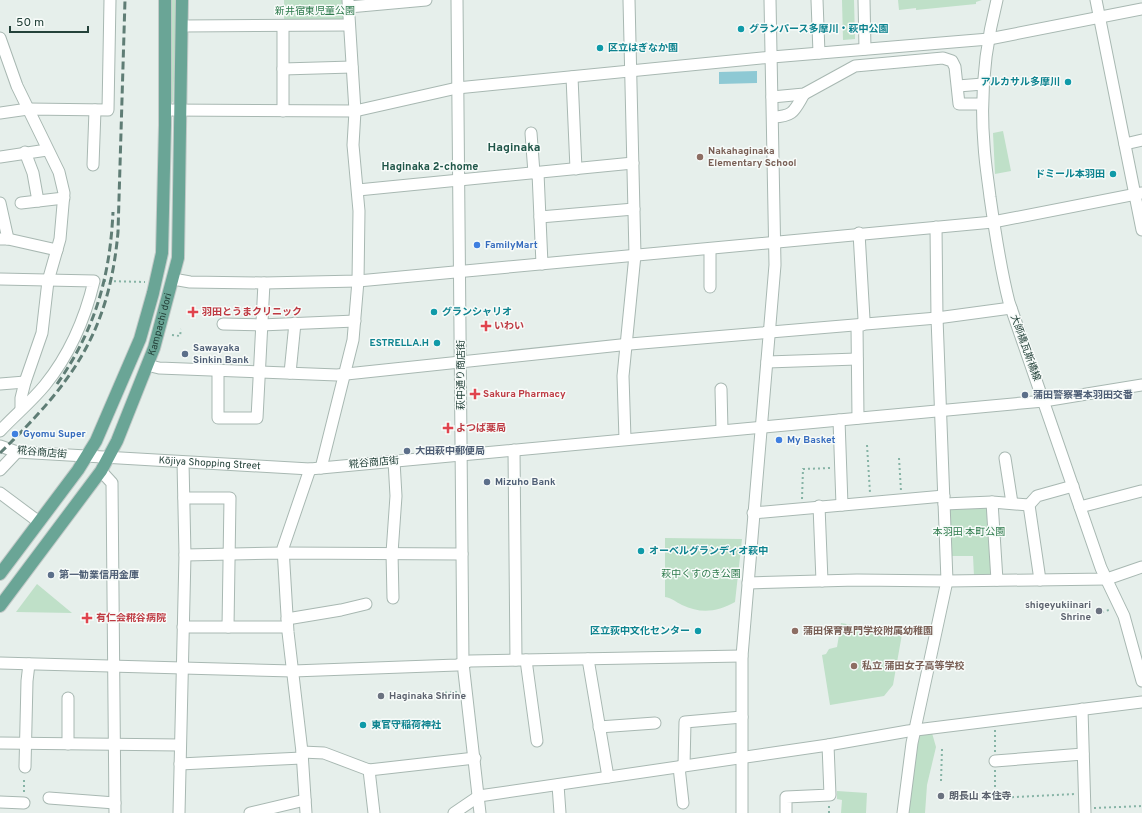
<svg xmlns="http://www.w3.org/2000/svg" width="1142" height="813" font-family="Overpass,'Noto Sans JP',sans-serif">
  <rect width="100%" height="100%" fill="#e6efeb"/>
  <g fill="#bfe0c8">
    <path d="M172 0H177L173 103 171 100Z"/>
    <path d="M284 0H345L346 21 284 22Z"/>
    <path d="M842 0H854L855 39 843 40Z"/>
    <path d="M898 0H982L976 2V4L916 10V8L899 10Z"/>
    <path d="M1003 131 1011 171 995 174 993 133Z"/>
    <path d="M948 508H989L993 575 974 576 973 556H949Z"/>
    <path d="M665 538 742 539 735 602C717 612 701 614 682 605 676 602 672 598 665 597Z"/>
    <path d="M37 584 72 613 16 612Z"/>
    <path d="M841 623 902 634 893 685 884 696 830 705 822 655 826 654 829 649 837 647Z"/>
    <path d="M932 733 936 747 927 785 925 813H906L909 783 919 735Z"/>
    <path d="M837 791 867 793 866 813H841L842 800 837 799Z"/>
  </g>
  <path fill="#8ec9d4" d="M757 71V83L719 84V72Z"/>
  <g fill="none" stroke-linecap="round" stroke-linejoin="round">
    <g stroke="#a8b8b2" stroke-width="13">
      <g id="minor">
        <path d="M457 0 463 663 480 813"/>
        <path d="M817 0 819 53"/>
        <path d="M864 0 865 49"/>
        <path d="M997 0C985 47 980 97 984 145 985 163 988 180 990 197 995 232 1000 267 1009 302L1101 568 1124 616 1142 681"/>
        <path d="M1096 0 1142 230"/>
        <path d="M349 7 426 0"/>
        <path d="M182 26 349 25"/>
        <path d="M283 26V111"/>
        <path d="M0 38 17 86 59 172 64 193 60 239 48 281 42 333 25 382 21 398V408"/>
        <path d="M283 69 352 67"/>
        <path d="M572 77 576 169"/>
        <path d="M958 86 983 84"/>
        <path d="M772 97 804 94 855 66 943 58 952 61 955 67 959 104H982"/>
        <path d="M165 110 355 111 457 88 772 57 989 39 1142 9"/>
        <path d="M0 113 28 109 108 110 110 0"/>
        <path d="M773 117C794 116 794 111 804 94"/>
        <path d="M531 133 534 173"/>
        <path d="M1125 144 1142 140"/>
        <path d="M25 152 33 173 38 201"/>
        <path d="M0 157 47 150"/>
        <path d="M93 165 95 110"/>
        <path d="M538 173 542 264"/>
        <path d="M358 190 633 163"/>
        <path d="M0 203 8 239"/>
        <path d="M21 203 64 198"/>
        <path d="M540 217 634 209"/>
        <path d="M859 233 864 319 862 325"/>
        <path d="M0 239H8L57 250"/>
        <path d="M710 249V287"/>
        <path d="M0 279 94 281C85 319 70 354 45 385 32 401 15 415 0 431"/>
        <path d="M173 279 190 282 264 283 358 281 993 222 1142 193"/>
        <path d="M223 324 261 325 355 321"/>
        <path d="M857 326 858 418"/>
        <path d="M767 362 857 359"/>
        <path d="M147 365 159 368 337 375 630 344 937 318 1011 308"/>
        <path d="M218 370V418H257L264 283"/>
        <path d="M290 373 295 323"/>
        <path d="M0 384 25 382"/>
        <path d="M721 389 722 430"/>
        <path d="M839 420 842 505"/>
        <path d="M625 439 623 376 635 255 629 0"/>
        <path id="s1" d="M0 446 17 452 310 469 1044 401 1142 385"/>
        <path d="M514 450 516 660"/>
        <path d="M1005 458 1012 503"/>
        <path d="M321 468 353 340 358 281 359 211 353 145 355 111 348 0"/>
        <path d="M0 470 17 452"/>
        <path d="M101 471 112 483 115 813"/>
        <path d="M0 493 39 522"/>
        <path d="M184 498H230L228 627"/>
        <path d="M992 502 997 580"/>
        <path d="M944 504 992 502 1029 505"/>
        <path d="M819 506 822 581"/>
        <path d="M1080 507 1141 491"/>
        <path d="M753 513 944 496"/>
        <path d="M185 555 283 553 462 554"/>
        <path d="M1040 580 1029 505 1037 496 1073 486"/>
        <path d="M748 583 857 580 947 581 1107 579 1142 567"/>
        <path d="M393 598 392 553 396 496 394 461"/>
        <path d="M287 619 341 610 366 604"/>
        <path d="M183 627H287"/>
        <path d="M588 659 608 777"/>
        <path d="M526 660 537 741"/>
        <path d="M0 663 293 671 457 665 470 661 742 656"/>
        <path d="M1082 709 1085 813"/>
        <path d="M599 727 655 723"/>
        <path d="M0 743 180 745"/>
        <path d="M68 744V698"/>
        <path d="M302 752 324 753 369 770 475 758"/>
        <path d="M995 761 1083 754"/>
        <path d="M180 764 302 758"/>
        <path d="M684 766 685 722 742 717"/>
        <path d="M25 767 27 681 29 664"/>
        <path d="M679 767 683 803"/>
        <path d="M369 770 374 813"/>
        <path d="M558 785 560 813"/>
        <path d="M49 798 115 803"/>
        <path d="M0 802 24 803"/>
        <path d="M179 813 185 555 183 462"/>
        <path d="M250 813 305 800"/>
        <path d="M306 813 302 752 288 632 283 548 310 469"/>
        <path d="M454 813 479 796 828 745 908 731 1142 702"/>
        <path d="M742 813V656L775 265 770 0"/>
        <path d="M786 813V797L830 795 828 745"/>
        <path d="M903 813 912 743 947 581 937 318 936 227"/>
      </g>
    </g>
    <g stroke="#c2cac8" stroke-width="14">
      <g id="major">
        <path d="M0 574 78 470 96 441 140 339 153 293 162 253 165 125V0"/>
        <path id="s2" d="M0 606 101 471 117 441 154 348 178 258 182 0"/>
      </g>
    </g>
    <g stroke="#86b3a5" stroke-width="2" stroke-dasharray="2 3" stroke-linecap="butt">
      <path d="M104 281 145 282"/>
      <path d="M172 335 180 336 181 329"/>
      <path d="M867 445 870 493"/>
      <path d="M899 458 901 491"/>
      <path d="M802 499 803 469 831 468"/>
      <path d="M1102 612 1109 610"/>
      <path d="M390 696 457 692"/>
      <path d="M995 730V752"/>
      <path d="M995 770V798L1075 794"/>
      <path d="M941 781 942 749"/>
      <path d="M24 792V777"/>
      <path d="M829 806V813"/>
      <path d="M1094 808 1142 806"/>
    </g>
    <use href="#minor" stroke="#fff" stroke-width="11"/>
    <use href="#major" stroke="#6aa596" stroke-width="12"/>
    <g stroke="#5f7d75" stroke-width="3" stroke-dasharray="8 4" stroke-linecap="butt">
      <path d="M57 384C95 330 110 277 113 212"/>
      <path d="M0 453C71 384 109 334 118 232L125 0"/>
    </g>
  </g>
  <g fill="#0f9aa8" stroke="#f7fbf9" stroke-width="1.5">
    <circle cx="741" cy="29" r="4"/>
    <circle cx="600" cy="48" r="4"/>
    <circle cx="1068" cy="82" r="4"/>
    <circle cx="1113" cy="174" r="4"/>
    <circle cx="434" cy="312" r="4"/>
    <circle cx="437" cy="343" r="4"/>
    <circle cx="641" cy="551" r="4"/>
    <circle cx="698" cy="631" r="4"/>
    <circle cx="363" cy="725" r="4"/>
  </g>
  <g fill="#8d6e63" stroke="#f7fbf9" stroke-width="1.5">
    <circle cx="700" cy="157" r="4"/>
    <circle cx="795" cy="631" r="4"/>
    <circle cx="854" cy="666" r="4"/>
  </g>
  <g fill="#3f7fe0" stroke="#f7fbf9" stroke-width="1.5">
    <circle cx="477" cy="245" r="4"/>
    <circle cx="15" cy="434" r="4"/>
    <circle cx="779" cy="440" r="4"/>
  </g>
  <g fill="#e0444e" stroke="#f7fbf9" stroke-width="1.5">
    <path d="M191 306h4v4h4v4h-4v4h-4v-4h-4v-4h4z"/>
    <path d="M484 320h4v4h4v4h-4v4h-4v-4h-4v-4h4z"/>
    <path d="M473 388h4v4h4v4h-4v4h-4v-4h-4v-4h4z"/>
    <path d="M446 422h4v4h4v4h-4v4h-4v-4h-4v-4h4z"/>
    <path d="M85 612h4v4h4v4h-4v4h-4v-4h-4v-4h4z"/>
  </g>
  <g fill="#5c6f8a" stroke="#f7fbf9" stroke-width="1.5">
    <circle cx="185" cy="354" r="4"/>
    <circle cx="1025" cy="395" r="4"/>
    <circle cx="407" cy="451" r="4"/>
    <circle cx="487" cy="482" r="4"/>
    <circle cx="51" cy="575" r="4"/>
  </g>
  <g fill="#6b7280" stroke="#f7fbf9" stroke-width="1.5">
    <circle cx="1099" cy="611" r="4"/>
    <circle cx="381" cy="696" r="4"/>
    <circle cx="941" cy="796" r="4"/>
  </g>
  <g text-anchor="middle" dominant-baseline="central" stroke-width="3" stroke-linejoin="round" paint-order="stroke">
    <g font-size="10" fill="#2d7a4b" stroke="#f7fbf9">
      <text x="315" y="11">新井宿東児童公園</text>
      <text x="969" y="532">本羽田 本町公園</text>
      <text x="701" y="574">萩中くすのき公園</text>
    </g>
    <g font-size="10" font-weight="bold" fill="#0d838f" stroke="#f7fbf9" text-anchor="start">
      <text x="749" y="29">グランパース多摩川・萩中公園</text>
      <text x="608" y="48">区立はぎなか園</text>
      <text x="1060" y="82" text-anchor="end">アルカサル多摩川</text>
      <text x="1105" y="174" text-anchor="end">ドミール本羽田</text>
      <text x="442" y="312">グランシャリオ</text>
      <text x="429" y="343" text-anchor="end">ESTRELLA.H</text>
      <text x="649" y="551">オーベルグランディオ萩中</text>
      <text x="690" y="631" text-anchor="end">区立荻中文化センター</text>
      <text x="371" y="725">東官守稲荷神社</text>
    </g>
    <g font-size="10" font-weight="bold" fill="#785e54" stroke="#f7fbf9" text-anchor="start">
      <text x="708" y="151">Nakahaginaka<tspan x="708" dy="12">Elementary School</tspan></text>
      <text x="803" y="631">蒲田保育専門学校附属幼稚園</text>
      <text x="862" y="666">私立 蒲田女子高等学校</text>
    </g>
    <g font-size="10" font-weight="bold" fill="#366cbe" stroke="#f7fbf9" text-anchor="start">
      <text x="485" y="245">FamilyMart</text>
      <text x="23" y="434">Gyomu Super</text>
      <text x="787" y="440">My Basket</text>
    </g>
    <g font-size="10" font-weight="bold" fill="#be3a42" stroke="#f7fbf9" text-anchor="start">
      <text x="202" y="312">羽田とうまクリニック</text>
      <text x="494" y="326">いわい</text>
      <text x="483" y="394">Sakura Pharmacy</text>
      <text x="456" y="428">よつば薬局</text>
      <text x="96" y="618">有仁会糀谷病院</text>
    </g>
    <g font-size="10" fill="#24423a" stroke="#f7fbf9">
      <text stroke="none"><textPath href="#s2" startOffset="327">Kampachi dori</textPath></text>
      <text transform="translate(1025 348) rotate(70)">大師橋瓦斯橋線</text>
      <text transform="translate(461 375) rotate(-90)">萩中通り商店街</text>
      <text transform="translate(42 453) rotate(5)">糀谷商店街</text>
      <text stroke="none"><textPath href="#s1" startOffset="211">Kōjiya Shopping Street</textPath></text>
      <text transform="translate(374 463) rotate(-5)">糀谷商店街</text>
    </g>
    <g font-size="10" font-weight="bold" fill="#4e5e75" stroke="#f7fbf9" text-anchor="start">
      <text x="193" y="348">Sawayaka<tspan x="193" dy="12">Sinkin Bank</tspan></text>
      <text x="1033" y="395">蒲田警察署本羽田交番</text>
      <text x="415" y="451">大田萩中郵便局</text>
      <text x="495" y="482">Mizuho Bank</text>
      <text x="59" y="575">第一勧業信用金庫</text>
    </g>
    <g font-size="10" font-weight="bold" fill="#5b616d" stroke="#f7fbf9" text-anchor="start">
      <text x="1091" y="605" text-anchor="end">shigeyukiinari<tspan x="1091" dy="12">Shrine</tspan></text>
      <text x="389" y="696">Haginaka Shrine</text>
      <text x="949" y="796">朗長山 本住寺</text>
    </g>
    <g font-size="11" font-weight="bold" fill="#1f5548" stroke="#f7fbf9">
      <text x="430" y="167">Haginaka 2-chome</text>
    </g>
    <g font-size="12" font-weight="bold" fill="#1f5548" stroke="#f7fbf9">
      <text x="514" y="148">Haginaka</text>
    </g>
  </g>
  <path d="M10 26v6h78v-6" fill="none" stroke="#24423a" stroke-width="2"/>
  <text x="16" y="26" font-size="12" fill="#24423a" stroke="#f7fbf9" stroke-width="3" paint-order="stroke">50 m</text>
</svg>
